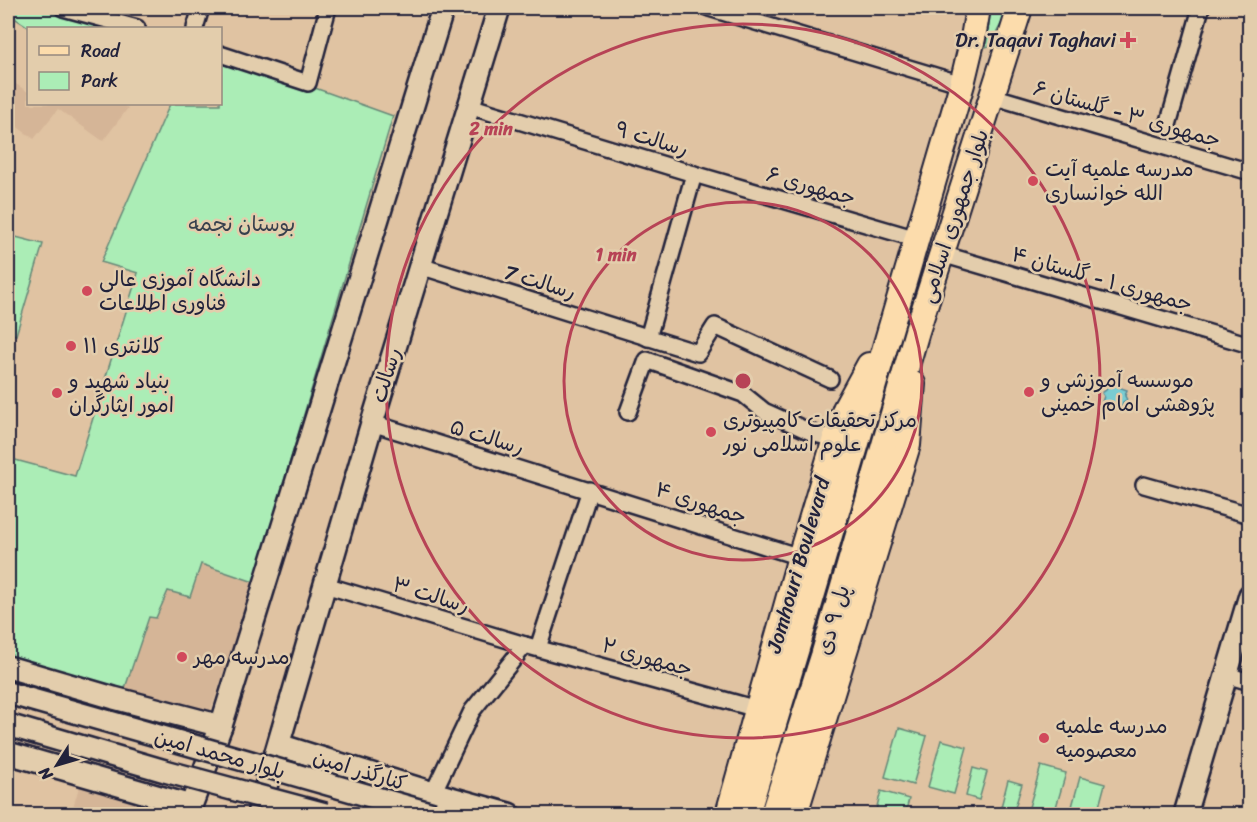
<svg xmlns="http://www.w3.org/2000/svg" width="1257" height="822" font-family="Sriracha,'Playpen Sans Arabic',sans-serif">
  <rect width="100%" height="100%" fill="#e0c3a2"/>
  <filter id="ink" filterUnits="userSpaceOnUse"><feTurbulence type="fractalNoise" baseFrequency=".0167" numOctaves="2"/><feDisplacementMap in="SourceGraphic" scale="12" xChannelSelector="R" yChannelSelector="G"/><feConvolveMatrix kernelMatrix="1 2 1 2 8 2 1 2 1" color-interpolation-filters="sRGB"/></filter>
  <g filter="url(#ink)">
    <g fill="#d5b597">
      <path d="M10 80 28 92V104H121L128 108 103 141 58 109 34 139 8 120V83Z"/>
      <path d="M201 564 254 582 207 721 122 697 149 616 156 617 168 591Z"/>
      <path d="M80 784 138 802 134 814H71Z"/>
    </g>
    <g fill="#abedb6" stroke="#668878" stroke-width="1.5">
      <path d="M8 8H38L108 28H30L8 14Z"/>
      <path d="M991 8H1010L989 46 986 47Z"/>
      <path d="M221 62 315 88 393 116 254 582 201 564 190 597 168 591 156 618 149 617 122 697 8 659V458L75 476 138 273 101 262 170 104H220Z"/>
      <path d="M8 235 43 244 16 335 8 333Z"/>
      <path d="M899 728 927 736 913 785 885 777Z"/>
      <path d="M941 740 967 747 954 794 928 787Z"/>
      <path d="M1041 766 1066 773 1054 814H1027Z"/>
      <path d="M973 768 987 772 979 800 966 796Z"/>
      <path d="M1080 777 1105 784 1097 814H1070Z"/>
      <path d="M1008 780 1022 784 1014 811 1001 807Z"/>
      <path d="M881 791 909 799 905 814H875Z"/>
    </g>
    <path fill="#7accd1" stroke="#578895" stroke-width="1.5" d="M1118 383 1121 388 1127 390 1125 396 1127 400 1123 402 1121 409 1116 407 1111 409 1109 405 1102 402 1104 396 1102 393 1106 390 1108 384 1114 386Z"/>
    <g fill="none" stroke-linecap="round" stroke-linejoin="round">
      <g stroke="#22223b" stroke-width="20">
        <g id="street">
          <path d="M63 8 137 28"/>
          <path d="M709 8 962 84"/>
          <path d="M195 28 201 8"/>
          <path d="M220 54 308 83 328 8"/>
          <path d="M992 96 1250 172"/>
          <path d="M469 106 694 174 648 338"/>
          <path d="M1168 125 1201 8"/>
          <path d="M694 174 917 239"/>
          <path d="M942 254 1250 345"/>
          <path d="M420 266 698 353 715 326 830 379"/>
          <path d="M628 412 647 360 743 394 764 411 815 434 835 439"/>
          <path d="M372 423 800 557"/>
          <path d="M1144 485 1250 515"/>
          <path d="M325 585 525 645 757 709"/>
          <path d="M538 648 590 490"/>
          <path d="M1226 675 1250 682"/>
          <path d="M433 793 472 711 525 645"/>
        </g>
      </g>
      <g stroke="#22223b" stroke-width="26">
        <g id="secondary">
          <path d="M8 667 114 698 221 726"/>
          <path d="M279 745 433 793 509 814"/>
          <path d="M8 753 191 806"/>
          <path d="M188 814 221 726 443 8"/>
          <path d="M258 814 372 423 499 8"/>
          <path d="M1185 814 1250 595"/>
        </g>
      </g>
      <g stroke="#22223b" stroke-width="28">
        <g id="primary">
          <path d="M728 814 800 557 835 439 845 409 869 365"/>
          <path d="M747 814 797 648 962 84 973 38 978 8"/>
          <path d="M773 814 823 656 917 331 1020 8"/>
          <path d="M795 814 908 445 913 384"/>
        </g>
      </g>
      <use href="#street" stroke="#e3cdac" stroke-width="15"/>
      <use href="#secondary" stroke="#e3cdac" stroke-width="21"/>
      <use href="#primary" stroke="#fcdcac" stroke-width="24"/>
      <g stroke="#22223b" stroke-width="26" stroke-linecap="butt">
        <g id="secondary-bridge">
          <path d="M8 693 433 814"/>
          <path d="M8 725 165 771 325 814"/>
        </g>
      </g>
      <use href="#secondary-bridge" stroke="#e3cdac" stroke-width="21"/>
    </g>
  </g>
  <g fill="none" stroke="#b74356" stroke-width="3">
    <circle cx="743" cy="381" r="179"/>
    <circle cx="743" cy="381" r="357"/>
  </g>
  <g fill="#d1495b" stroke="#e3cdac" stroke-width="2">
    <path d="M1125 31h6v6h6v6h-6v6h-6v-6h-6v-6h6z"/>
    <circle cx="1033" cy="181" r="6"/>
    <circle cx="87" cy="291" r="6"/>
    <circle cx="71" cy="346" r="6"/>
    <circle cx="1029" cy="392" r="6"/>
    <circle cx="57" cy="393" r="6"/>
    <circle cx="711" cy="432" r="6"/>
    <circle cx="182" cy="657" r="6"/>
    <circle cx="1044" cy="738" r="6"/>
  </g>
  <g text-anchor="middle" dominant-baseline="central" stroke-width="5" stroke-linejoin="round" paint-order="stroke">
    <g font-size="21" fill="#22223b" stroke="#e3cdac" text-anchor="start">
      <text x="1116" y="40" text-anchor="end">Dr. Taqavi Taghavi</text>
      <text x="1045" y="169">مدرسه علمیه آیت<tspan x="1045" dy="24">الله خوانساری</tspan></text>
      <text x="99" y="279">دانشگاه آموزی عالی<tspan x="99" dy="24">فناوری اطلاعات</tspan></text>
      <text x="83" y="346">کلانتری ۱۱</text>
      <text x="1041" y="380">موسسه آموزشی و<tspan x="1041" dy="24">پژوهشی امام خمینی</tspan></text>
      <text x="69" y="381">بنیاد شهید و<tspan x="69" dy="24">امور ایثارگران</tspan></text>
      <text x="723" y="420">مرکز تحقیقات کامپیوتری<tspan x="723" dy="24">علوم اسلامی نور</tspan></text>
      <text x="194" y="657">مدرسه مهر</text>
      <text x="1056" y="726">مدرسه علمیه<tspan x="1056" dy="24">معصومیه</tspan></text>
    </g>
    <g font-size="21" fill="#22223b" stroke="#e3cdac">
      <text transform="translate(1127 114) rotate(16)">جمهوری ۳ - گلستان ۶</text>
      <text transform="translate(652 139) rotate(17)">رسالت ۹</text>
      <text transform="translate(811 186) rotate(16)">جمهوری ۶</text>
      <text transform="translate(954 216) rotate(-72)">بلوار جمهوری اسلامی</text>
      <text transform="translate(1102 279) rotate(16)">جمهوری ۱ - گلستان ۴</text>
      <text transform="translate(540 282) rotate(17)">رسالت 7</text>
      <text transform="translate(386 375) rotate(-73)">رسالت</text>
      <text transform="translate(487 437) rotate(17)">رسالت ۵</text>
      <text transform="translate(701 503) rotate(18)">جمهوری ۴</text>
      <text transform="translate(798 565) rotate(-74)">Jomhouri Boulevard</text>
      <text transform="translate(431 595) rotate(17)">رسالت ۳</text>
      <text transform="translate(833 620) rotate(-74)">پل ۹ دی</text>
      <text transform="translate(647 657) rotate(16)">جمهوری ۲</text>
      <text transform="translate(220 754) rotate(16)">بلوار محمد امین</text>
      <text transform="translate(360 770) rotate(17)">کنارگذر امین</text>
    </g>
    <g font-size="21" fill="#37404d" stroke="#e3cdac">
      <text x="242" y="224">بوستان نجمه</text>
    </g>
  </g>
  <circle cx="743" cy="381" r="9" fill="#b74356" stroke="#e3cdac" stroke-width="3"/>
  <g font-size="18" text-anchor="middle" font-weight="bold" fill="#b74356" stroke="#e3cdac" stroke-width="5" stroke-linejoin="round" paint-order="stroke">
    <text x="491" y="135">2 min</text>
    <text x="616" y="261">1 min</text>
  </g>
  <rect width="1257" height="822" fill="none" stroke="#e3cdac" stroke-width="30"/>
  <rect x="15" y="15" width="1227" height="792" fill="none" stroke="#22223b" stroke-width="2" filter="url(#ink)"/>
  <rect x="27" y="27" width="195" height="78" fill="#e3cdac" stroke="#96897f" stroke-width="1.5"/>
  <rect x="39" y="46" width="30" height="9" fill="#fcdcac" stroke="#96897f" stroke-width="1.5"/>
  <text x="81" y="57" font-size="18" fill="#22223b">Road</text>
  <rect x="39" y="72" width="30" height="18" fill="#abedb6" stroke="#96897f" stroke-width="1.5"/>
  <text x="81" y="87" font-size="18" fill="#22223b">Park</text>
  <g transform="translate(57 765) rotate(233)" stroke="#e3cdac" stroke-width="4.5" paint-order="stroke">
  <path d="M0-4.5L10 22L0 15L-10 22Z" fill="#22223b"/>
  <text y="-9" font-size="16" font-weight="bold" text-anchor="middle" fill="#22223b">N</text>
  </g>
</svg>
